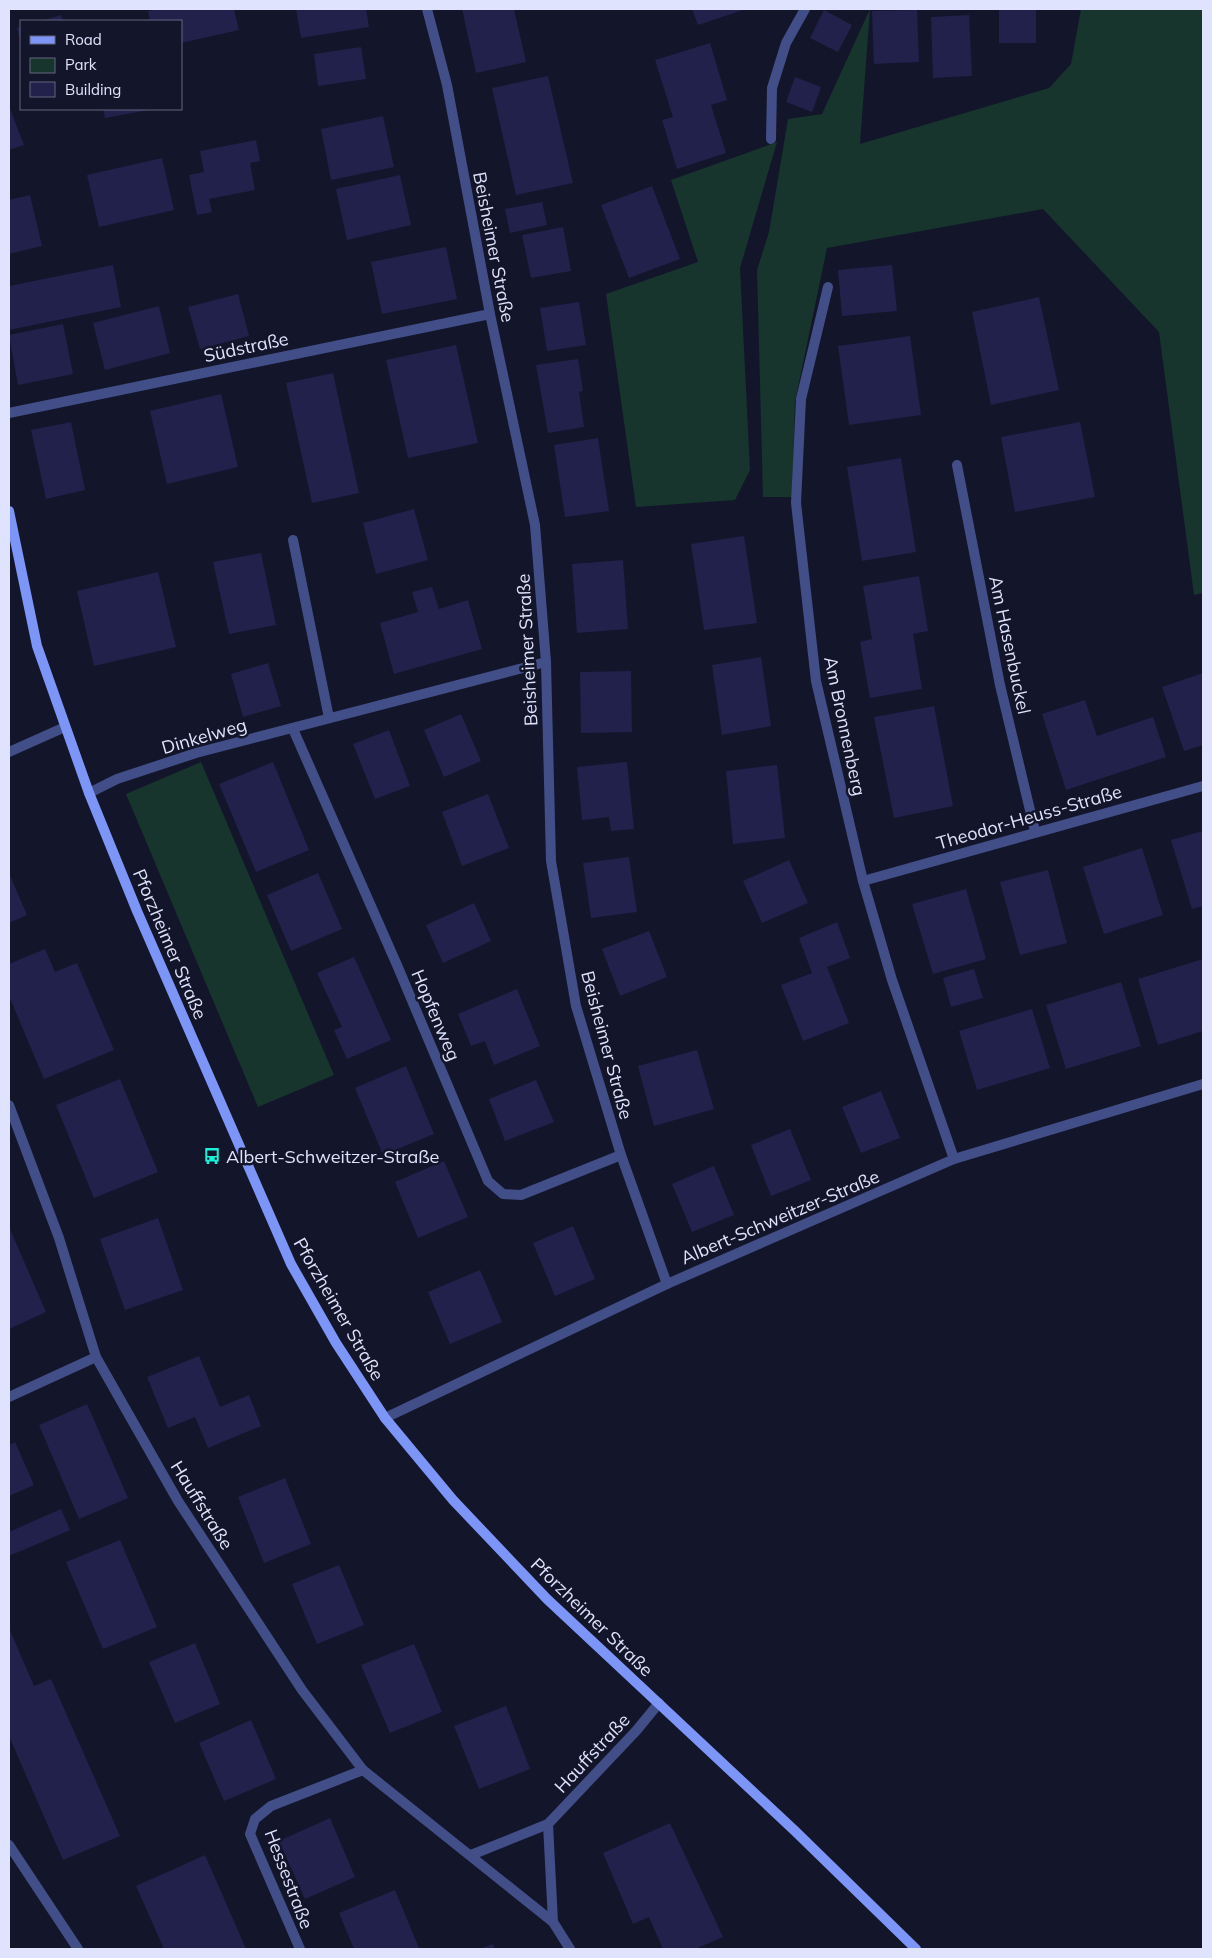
<svg xmlns="http://www.w3.org/2000/svg" width="1212" height="1958" font-family="Mulish,sans-serif">
  <rect width="100%" height="100%" fill="#13152b"/>
  <g fill="#17352d">
    <path d="M870 9 860 144 1049 88 1071 64 1081 9H1203V593L1194 595 1159 332 1043 209 827 248 795 402 792 497H763L757 270 769 232 788 119 822 114Z"/>
    <path d="M777 142 740 268 750 470 735 500 636 507 606 294 698 262 671 180Z"/>
    <path d="M201 762 334 1075 258 1107 126 794Z"/>
  </g>
  <g fill="#21214b">
    <path d="M159 9H234L239 30 181 43V21H150L148 11Z"/>
    <path d="M296 9H366L369 27 301 38Z"/>
    <path d="M462 9H514L526 62 476 73Z"/>
    <path d="M692 9H746L698 25Z"/>
    <rect x="999" y="9" width="37" height="34"/>
    <path d="M824 10 852 25 838 52 810 38Z"/>
    <path d="M917 10 919 62 874 64 872 11Z"/>
    <path d="M61 15 63 21H41Z"/>
    <path d="M969 15 972 76 933 78 931 17Z"/>
    <path d="M21 26V42L17 28Z"/>
    <path d="M710 43 727 100 711 105 726 153 677 169 662 120 673 117 655 60Z"/>
    <path d="M361 47 366 79 318 86 314 54Z"/>
    <path d="M548 76 573 183 516 195 492 88Z"/>
    <path d="M795 77 821 87 812 112 786 102Z"/>
    <path d="M9 106 24 145 9 150Z"/>
    <path d="M103 109H149V110L105 118Z"/>
    <path d="M383 116 394 167 331 180 321 129Z"/>
    <path d="M256 140 260 161 250 163 255 190 209 199 212 212 197 215 189 175 204 172 200 151Z"/>
    <path d="M162 158 174 210 99 227 87 175Z"/>
    <path d="M400 175 411 225 347 240 336 189Z"/>
    <path d="M652 186 680 259 629 278 601 205Z"/>
    <path d="M30 195 42 246 9 254V200Z"/>
    <path d="M542 202 547 225 510 233 505 209Z"/>
    <path d="M563 227 571 271 531 278 522 235Z"/>
    <path d="M446 247 457 299 382 314 371 262Z"/>
    <path d="M113 265 121 307 9 330V286Z"/>
    <path d="M892 265 897 311 842 316 838 270Z"/>
    <path d="M238 294 249 336 200 349 188 307Z"/>
    <path d="M1039 297 1059 390 991 405 972 312Z"/>
    <path d="M579 302 586 345 547 351 540 308Z"/>
    <path d="M159 306 170 353 105 370 93 323Z"/>
    <path d="M63 324 73 374 18 385 9 335Z"/>
    <path d="M910 336 921 415 849 425 838 346Z"/>
    <path d="M456 345 478 443 408 458 386 360Z"/>
    <path d="M578 359 583 391 579 392 584 427 548 433 536 365Z"/>
    <path d="M333 373 359 493 312 503 286 383Z"/>
    <path d="M221 394 238 467 167 484 150 411Z"/>
    <path d="M71 422 85 490 46 499 31 430Z"/>
    <path d="M1080 422 1095 497 1015 512 1001 437Z"/>
    <path d="M598 438 609 511 565 517 554 445Z"/>
    <path d="M901 458 916 552 862 561 847 467Z"/>
    <path d="M414 509 428 560 376 574 363 523Z"/>
    <path d="M744 536 757 623 704 630 691 544Z"/>
    <path d="M261 553 276 625 229 634 213 562Z"/>
    <path d="M623 560 628 629 577 633 572 564Z"/>
    <path d="M158 572 176 647 94 666 77 591Z"/>
    <path d="M919 576 928 631 913 634 922 689 870 698 860 642 872 639 863 586Z"/>
    <path d="M432 587 439 609 468 600 482 649 394 674 380 623 418 612 412 592Z"/>
    <path d="M761 657 771 726 722 735 712 665Z"/>
    <path d="M268 663 281 706 243 717 231 674Z"/>
    <path d="M631 671 632 732 581 733 580 672Z"/>
    <path d="M1203 673V745L1184 751 1162 687Z"/>
    <path d="M1085 700 1097 736 1153 717 1166 757 1066 790 1042 714Z"/>
    <path d="M934 706 953 806 894 818 874 717Z"/>
    <path d="M461 714 481 761 444 777 424 730Z"/>
    <path d="M389 730 410 786 375 799 353 744Z"/>
    <path d="M273 762 309 850 256 872 219 784Z"/>
    <path d="M627 762 634 829 611 831 609 817 582 820 577 767Z"/>
    <path d="M777 765 785 838 733 844 726 771Z"/>
    <path d="M488 794 509 848 462 866 442 812Z"/>
    <path d="M1203 831V906L1192 909 1171 840Z"/>
    <path d="M1142 848 1163 915 1104 934 1083 867Z"/>
    <path d="M629 857 637 912 591 918 583 863Z"/>
    <path d="M789 860 808 903 762 923 743 881Z"/>
    <path d="M1048 870 1067 943 1020 955 1000 882Z"/>
    <path d="M9 873 27 915 9 923Z"/>
    <path d="M318 873 342 929 291 951 267 895Z"/>
    <path d="M966 889 986 959 933 974 912 904Z"/>
    <path d="M474 903 491 941 443 963 426 925Z"/>
    <path d="M837 922 850 958 827 967 849 1023 803 1041 781 985 812 973 799 938Z"/>
    <path d="M649 931 667 977 620 996 602 949Z"/>
    <path d="M45 949 55 972 77 963 114 1050 44 1079 9 996V964Z"/>
    <path d="M354 957 391 1040 347 1059 334 1030 342 1027 317 973Z"/>
    <path d="M1203 959V1031L1158 1045 1138 979Z"/>
    <path d="M974 969 983 998 951 1007 943 978Z"/>
    <path d="M1121 982 1141 1046 1066 1069 1046 1005Z"/>
    <path d="M517 989 540 1046 494 1065 485 1041 471 1046 458 1014Z"/>
    <path d="M1032 1009 1050 1068 977 1090 959 1031Z"/>
    <path d="M697 1050 714 1109 654 1126 638 1066Z"/>
    <path d="M406 1066 434 1134 383 1155 355 1088Z"/>
    <path d="M120 1079 158 1172 94 1198 56 1105Z"/>
    <path d="M536 1080 554 1122 505 1141 489 1099Z"/>
    <path d="M881 1091 900 1138 861 1153 842 1107Z"/>
    <path d="M790 1129 811 1180 771 1196 751 1145Z"/>
    <path d="M444 1161 468 1217 418 1238 395 1182Z"/>
    <path d="M714 1166 734 1215 692 1232 672 1184Z"/>
    <path d="M158 1218 183 1290 125 1310 100 1239Z"/>
    <path d="M573 1226 595 1279 555 1296 533 1243Z"/>
    <path d="M9 1227 46 1312 9 1329Z"/>
    <path d="M480 1270 502 1322 450 1344 428 1292Z"/>
    <path d="M199 1356 220 1407 249 1395 261 1426 208 1448 195 1417 168 1428 147 1377Z"/>
    <path d="M87 1404 128 1498 79 1519 39 1425Z"/>
    <path d="M15 1442 34 1485 9 1496V1445Z"/>
    <path d="M285 1478 311 1544 264 1563 238 1497Z"/>
    <path d="M61 1509 70 1530 9 1556V1532Z"/>
    <path d="M120 1540 157 1627 103 1649 66 1562Z"/>
    <path d="M339 1565 364 1625 317 1644 292 1584Z"/>
    <path d="M9 1628 34 1686 51 1679 120 1836 63 1860 9 1736Z"/>
    <path d="M195 1643 220 1704 175 1723 149 1662Z"/>
    <path d="M414 1644 442 1712 390 1733 361 1665Z"/>
    <path d="M506 1706 530 1769 479 1789 454 1726Z"/>
    <path d="M251 1720 276 1779 224 1801 199 1743Z"/>
    <path d="M330 1818 355 1877 305 1899 279 1841Z"/>
    <path d="M670 1823 723 1937 695 1949H663L649 1917 633 1924 603 1853Z"/>
    <path d="M205 1855 233 1919 246 1949H164L136 1886Z"/>
    <path d="M395 1890 419 1948 354 1949 339 1913Z"/>
    <path d="M493 1944 495 1949H480Z"/>
  </g>
  <g fill="none" stroke-linecap="round" stroke-linejoin="round">
    <path stroke="#424e87" stroke-width="10" d="M293 540 329 718"/>
    <g stroke="#424e87" stroke-width="10">
      <path d="M427 9 447 85 490 314 535 525 546 662 551 861 576 1006 621 1155 667 1284"/>
      <path d="M771 139 772 88 786 43 805 9"/>
      <path d="M828 287 801 399 796 503 816 681 863 881 892 980 954 1159"/>
      <path d="M9 413 490 314"/>
      <path d="M957 465 1000 685 1035 831"/>
      <path d="M293 729 397 965 488 1181 503 1194 521 1195 621 1155"/>
      <path d="M9 752 65 727"/>
      <path d="M89 793 117 779 196 753 546 662"/>
      <path d="M863 881 1203 786"/>
      <path d="M9 1105 59 1238 96 1357 178 1501 302 1690 363 1770 553 1922 570 1949"/>
      <path d="M9 1397 96 1357"/>
      <path d="M385 1418 667 1284 954 1159 1203 1084"/>
      <path d="M548 1824 553 1922"/>
      <path d="M9 1845 78 1949"/>
      <path d="M471 1855 548 1824 636 1731 659 1703"/>
      <path d="M300 1949 250 1834 255 1819 271 1806 363 1770"/>
    </g>
    <path stroke="#7d95f7" stroke-width="10" d="M9 511 37 646 89 793 137 911 291 1264 336 1343 385 1418 453 1500 547 1599 795 1831 916 1949"/>
  </g>
  <defs>
    <g id="bus-bare" transform="scale(1.35)"><path d="M-5-6H5V4H4V6H2V4H-2V6H-4V4H-5ZM-3.5-4V0h7V-4ZM-3.5 1.2v1.5H-2V1.2ZM2 1.2v1.5H3.5V1.2Z" fill="#19f0d7" stroke="#13152b" stroke-width="2.5" paint-order="stroke"/></g>
  </defs>
  <g fill-rule="evenodd">
    <use href="#bus-bare" x="212" y="1156"/>
  </g>
  <g text-anchor="middle" dominant-baseline="central" stroke-width="5" stroke-linejoin="round" paint-order="stroke">
    <g font-size="18" fill="#e0e3fd" stroke="#13152b">
      <text transform="translate(494 247) rotate(79)">Beisheimer Straße</text>
      <text transform="translate(246 347) rotate(-12)">Südstraße</text>
      <text transform="translate(1010 645) rotate(78)">Am Hasenbuckel</text>
      <text transform="translate(527 650) rotate(-93)">Beisheimer Straße</text>
      <text transform="translate(845 726) rotate(78)">Am Bronnenberg</text>
      <text transform="translate(204 736) rotate(-16)">Dinkelweg</text>
      <text transform="translate(1029 817) rotate(-16)">Theodor-Heuss-Straße</text>
      <text transform="translate(170 944) rotate(67)">Pforzheimer Straße</text>
      <text transform="translate(436 1015) rotate(67)">Hopfenweg</text>
      <text transform="translate(607 1045) rotate(75)">Beisheimer Straße</text>
      <text transform="translate(780 1217) rotate(-23)">Albert-Schweitzer-Straße</text>
      <text transform="translate(339 1309) rotate(60)">Pforzheimer Straße</text>
      <text transform="translate(202 1505) rotate(58)">Hauffstraße</text>
      <text transform="translate(592 1617) rotate(44)">Pforzheimer Straße</text>
      <text transform="translate(592 1753) rotate(-47)">Hauffstraße</text>
      <text transform="translate(289 1879) rotate(69)">Hessestraße</text>
    </g>
    <g font-size="18" fill="#e0e3fd" stroke="#13152b" text-anchor="start">
      <text x="226" y="1156">Albert-Schweitzer-Straße</text>
    </g>
  </g>
  <rect width="1212" height="1958" fill="none" stroke="#e0e3fd" stroke-width="20"/>
  <rect x="20" y="20" width="162" height="90" fill="#13152b" stroke="#65677f"/>
  <rect x="30" y="36" width="25" height="8" fill="#7d95f7" stroke="#65677f"/>
  <text x="65" y="45" font-size="15" fill="#e0e3fd">Road</text>
  <rect x="30" y="58" width="25" height="15" fill="#17352d" stroke="#65677f"/>
  <text x="65" y="70" font-size="15" fill="#e0e3fd">Park</text>
  <rect x="30" y="82" width="25" height="15" fill="#21214b" stroke="#65677f"/>
  <text x="65" y="95" font-size="15" fill="#e0e3fd">Building</text>
</svg>
